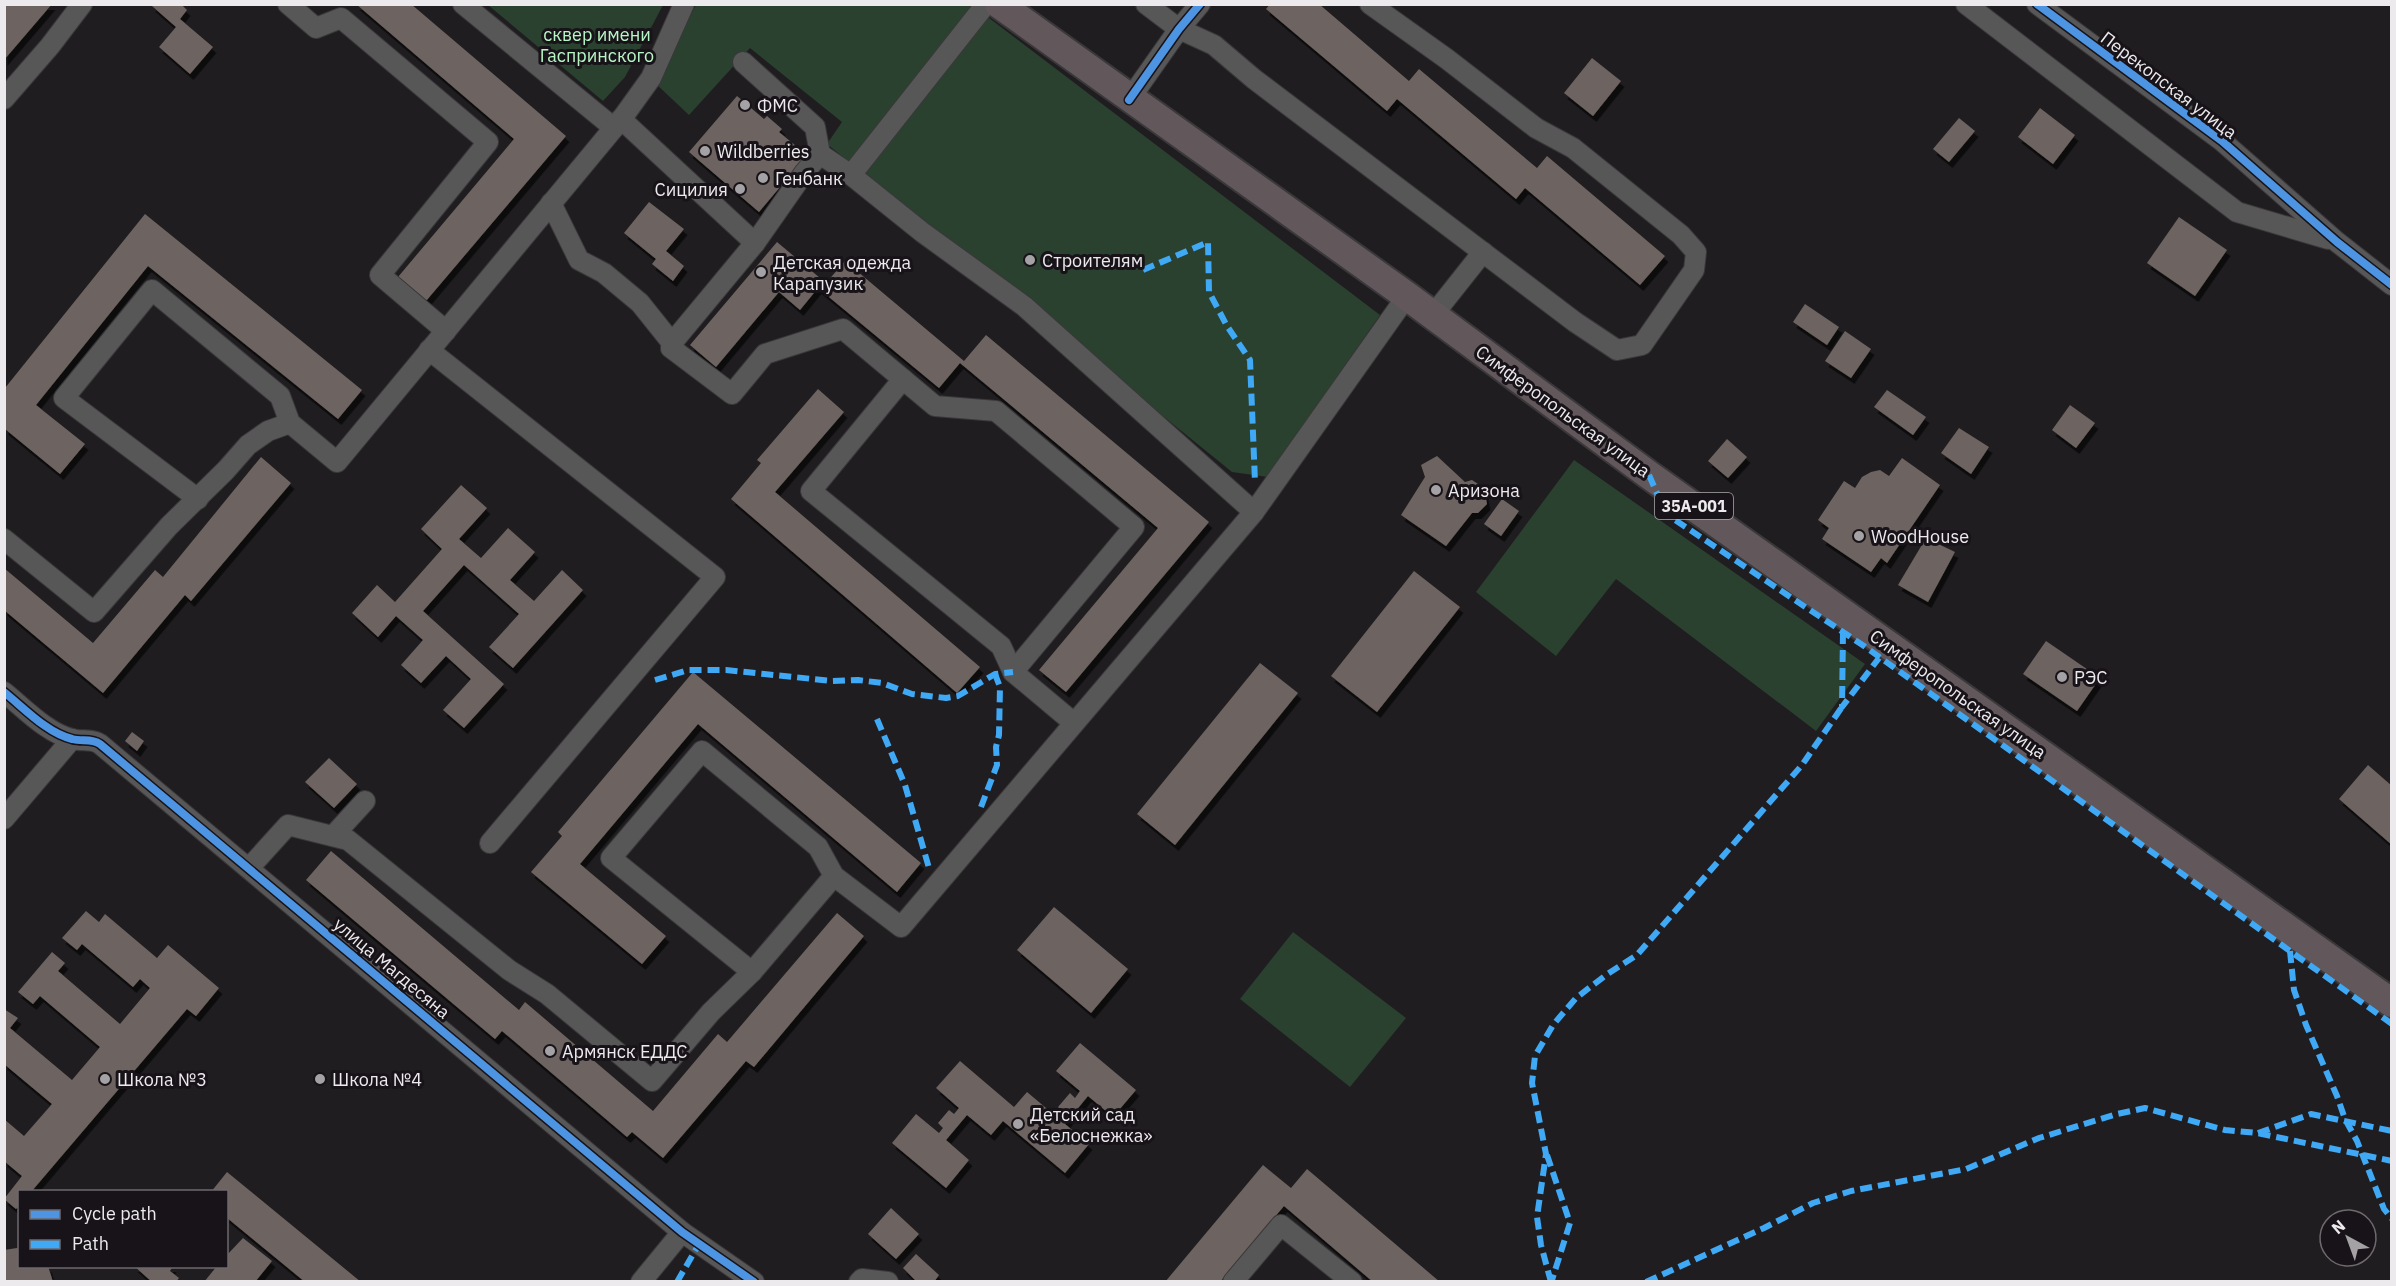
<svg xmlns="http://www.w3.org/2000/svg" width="2396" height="1286" font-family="'IBM Plex Sans',sans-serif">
  <defs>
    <filter id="shadow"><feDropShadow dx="3.5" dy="6" stdDeviation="0" flood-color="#0009"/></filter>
  </defs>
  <rect width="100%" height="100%" fill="#201d20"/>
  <g fill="#2a4130">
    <path d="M488 5H663L625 77 603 101Z"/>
    <path d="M696 5H972L1380 315 1268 477 1232 472 827 144 842 122 750 48 689 115 655 83Z"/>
    <path d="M1574 460 1865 664 1816 731 1616 579 1556 656 1476 592Z"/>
    <path d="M1293 932 1406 1018 1350 1087 1240 999Z"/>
  </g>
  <g fill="#6d6360" filter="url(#shadow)">
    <path d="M8 4H52L4 60V8Z"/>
    <path d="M153 4H181L187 10 180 19 213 47 190 74 159 47 176 27 152 6Z"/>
    <path d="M356 4H411L566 136 426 301 398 277 514 139Z"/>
    <path d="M1270 4H1319L1409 81 1419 69 1537 168 1547 156 1665 256 1640 285 1525 188 1516 199 1397 99 1387 111 1266 9Z"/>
    <path d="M1592 58 1621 81 1593 116 1564 93Z"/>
    <path d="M737 96 764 119 767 116 782 129 779 132 807 155 759 212 689 152Z"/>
    <path d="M2040 108 2075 135 2053 164 2018 137Z"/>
    <path d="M1959 118 1975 131 1949 162 1933 149Z"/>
    <path d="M649 202 684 229 666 251 684 266 673 281 652 264 656 259 624 233Z"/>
    <path d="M145 214 362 390 338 419 148 266 36 405 85 444 60 474 5 429V388Z"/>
    <path d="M2179 217 2227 250 2195 296 2147 263Z"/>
    <path d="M777 242 826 283 845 261 964 361 986 335 1209 522 1066 692 1039 670 1158 528 960 363 939 388 818 288 800 310 779 292 716 367 690 345Z"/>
    <path d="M1805 304 1839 327 1827 345 1793 322Z"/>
    <path d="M1845 331 1871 349 1851 378 1825 361Z"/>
    <path d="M818 389 844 412 775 492 980 667 957 693 731 499 761 463 757 460Z"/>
    <path d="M1887 390 1926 417 1913 435 1874 407Z"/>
    <path d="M2070 405 2095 423 2076 448 2052 430Z"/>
    <path d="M1959 428 1989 447 1971 474 1941 453Z"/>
    <path d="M1727 439 1747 457 1728 478 1708 461Z"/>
    <path d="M1437 456 1465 482 1472 480 1484 488 1487 504 1478 513H1472L1446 546 1401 515 1425 477 1421 465Z"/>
    <path d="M261 457 291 483 191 601 185 595 103 693 4 610V568L93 643 155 570 163 577Z"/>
    <path d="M1902 458 1940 485 1887 563 1881 558 1871 572 1822 539 1829 528 1818 520 1844 481 1855 488 1862 477 1871 472 1880 470 1889 476Z"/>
    <path d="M461 485 487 508 459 539 481 558 508 528 535 552 510 580 534 601 562 570 583 590 513 668 489 647 519 614 464 565 423 611 504 684 464 728 443 710 471 679 446 656 421 683 401 665 423 640 396 616 378 637 352 613 377 585 395 602 442 549 421 529Z"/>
    <path d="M1502 499 1519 511 1501 536 1484 524Z"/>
    <path d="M1926 538 1955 552 1928 602 1898 585Z"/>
    <path d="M1414 571 1460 607 1377 712 1331 676Z"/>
    <path d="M2046 641 2100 678 2077 711 2023 674Z"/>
    <path d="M1260 663 1298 693 1175 845 1137 814Z"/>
    <path d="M693 672 921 863 897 892 698 724 580 864 666 936 642 964 531 872 562 836 558 832Z"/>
    <path d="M132 732 144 741 137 751 125 741Z"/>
    <path d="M329 758 357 784 334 808 305 782Z"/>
    <path d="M2368 765 2392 786V845L2339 799Z"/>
    <path d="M331 851 519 1010 525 1002 653 1111 718 1034 727 1042 837 913 864 936 754 1067 746 1061 663 1158 632 1132 627 1137 502 1031 495 1039 306 880Z"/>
    <path d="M1054 907 1128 969 1091 1013 1017 950Z"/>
    <path d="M86 911 99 922 105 914 157 958 168 945 219 988 196 1016 187 1009 31 1192H20V1205L16 1209 4 1199 22 1176 4 1161V1119L24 1136 52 1104 4 1064V1009L18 1018 10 1028 72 1080 100 1047 40 996 33 1004 18 992 52 952 65 963 58 971 120 1024 150 988 140 979 133 987 82 944 77 950 62 938Z"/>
    <path d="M1080 1043 1136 1090 1113 1117 1088 1096 1065 1124 1089 1144 1065 1173 1003 1121 991 1135 967 1115 946 1140 969 1160 946 1188 892 1143 916 1114 939 1133 943 1128 938 1123 949 1110 954 1114 959 1108 936 1088 960 1061 1014 1107 1027 1092 1058 1118 1063 1112 1058 1107 1070 1093 1075 1098 1080 1091 1056 1071Z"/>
    <path d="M1263 1165 1291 1188 1307 1169 1440 1282H1373L1284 1206 1220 1282H1165Z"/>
    <path d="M227 1172 361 1282H305L226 1217V1192H211Z"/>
    <path d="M891 1208 919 1234 896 1259 868 1234Z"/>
    <path d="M243 1238 272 1261 255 1282H204L217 1266H226V1256Z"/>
    <path d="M17 1248 20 1249V1266H48L53 1282H4V1250Z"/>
    <path d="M916 1254 939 1275 934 1282H917L903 1268Z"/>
    <path d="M134 1266H173L170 1271 179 1278 176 1282H152Z"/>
  </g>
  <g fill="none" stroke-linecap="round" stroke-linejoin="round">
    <g stroke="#3a383a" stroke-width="22">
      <g id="minor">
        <path d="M288 4 316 28 341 18 488 142 380 275 446 331"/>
        <path d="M463 4 614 128"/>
        <path d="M1146 4 1179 29 1214 45 1254 79 1575 322 1617 350 1642 345 1694 270 1696 252 1681 235 1573 148 1536 128 1447 59 1370 4"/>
        <path d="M1966 4 2237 212 2328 239"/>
        <path d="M2037 4 2222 141 2337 242 2392 285"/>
        <path d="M743 62 815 127 820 154"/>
        <path d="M4 99 50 46 82 4"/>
        <path d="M1129 100 1179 29 1200 4"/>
        <path d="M621 119 755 243"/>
        <path d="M851 175 986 4"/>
        <path d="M551 203 579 260 604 273 640 303 672 343"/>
        <path d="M1433 315 1483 252"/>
        <path d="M429 350 715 577 490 843"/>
        <path d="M903 379 811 491 1001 646 1013 672"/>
        <path d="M198 499 64 398 152 290 280 396 290 423 337 462 623 117 651 78 684 4"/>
        <path d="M4 539 94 612 169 526 226 470 248 445 268 431 290 423"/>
        <path d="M4 692C24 708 47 733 72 739 82 742 91 738 100 744L682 1232 754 1282"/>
        <path d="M1074 723 1013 672 1134 527 996 411 935 406 843 329 765 354 732 394 671 348 672 343 755 243 804 173 820 154 851 175 922 232 1024 306 1254 512"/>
        <path d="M4 819 72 739"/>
        <path d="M333 836 365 801"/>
        <path d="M249 868 288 825 348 840 509 970 547 994 652 1081 711 1012 752 972 834 876"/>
        <path d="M752 972 611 858 702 751 818 847 834 876 901 927 1254 512 1407 296"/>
        <path d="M641 1282 682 1232"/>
        <path d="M859 1282 862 1279 888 1282"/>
        <path d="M1233 1282 1281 1225 1352 1282"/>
      </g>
    </g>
    <g stroke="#3a383a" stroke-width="32">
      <path id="highway" d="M999 4 1407 296 1649 475 2392 1003"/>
    </g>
    <use href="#minor" stroke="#585758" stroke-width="20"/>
    <use href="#highway" stroke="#62585c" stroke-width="28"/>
    <g stroke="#3fa9f5" stroke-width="6" stroke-dasharray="12 6" stroke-linecap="butt">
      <path d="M1143 270 1208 242 1209 292 1227 326 1250 360 1255 482"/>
      <path d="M1649 475 1666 514 1864 646 2392 1024"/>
      <path d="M1843 632 1842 707 1879 658"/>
      <path d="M655 680 688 670H726L832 681 858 680 882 683 912 694 946 698 958 696 995 674 1013 672"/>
      <path d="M877 719 905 785 929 868"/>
      <path d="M981 807 997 765 996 747 999 735 1000 687 995 674"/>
      <path d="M2290 951 2294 990 2306 1025 2337 1096 2345 1119 2357 1141 2384 1209 2392 1219"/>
      <path d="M2258 1133 2311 1114 2392 1131"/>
      <path d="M1547 1155 1570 1223 1552 1280"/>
      <path d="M677 1282 699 1244"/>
      <path d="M1551 1282 1541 1245 1537 1217 1546 1154 1532 1083 1535 1056 1553 1025 1576 998 1606 975 1637 955 1802 765 1842 707"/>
      <path d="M1646 1282 1764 1228 1813 1203 1851 1191 1966 1169 2039 1138 2117 1114 2145 1108 2225 1130 2257 1133 2392 1161"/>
    </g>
    <g stroke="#171318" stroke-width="11">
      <g id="cycleway">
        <path d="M2037 4 2222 141 2337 242 2392 285"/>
        <path d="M1129 100 1179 29 1200 4"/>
        <path d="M4 692C24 708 47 733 72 739 82 742 91 738 100 744L682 1232 754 1282"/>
      </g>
    </g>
    <use href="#cycleway" stroke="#4d94e3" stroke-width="8"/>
  </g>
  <g fill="#a5a2a5" stroke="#171318" stroke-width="2">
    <circle cx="745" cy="105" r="6"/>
    <circle cx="705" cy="151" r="6"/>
    <circle cx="763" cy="178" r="6"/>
    <circle cx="740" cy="189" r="6"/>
    <circle cx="1030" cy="260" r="6"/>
    <circle cx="761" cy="272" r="6"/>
    <circle cx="1436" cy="490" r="6"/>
    <circle cx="1859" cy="536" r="6"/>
    <circle cx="2062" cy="677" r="6"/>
    <circle cx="550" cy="1051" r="6"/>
    <circle cx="105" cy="1079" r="6"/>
    <circle cx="320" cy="1079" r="6"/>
    <circle cx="1018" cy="1124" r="6"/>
  </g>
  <g text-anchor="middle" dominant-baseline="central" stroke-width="6" stroke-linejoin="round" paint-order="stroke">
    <rect fill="#171318" stroke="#adaaad" stroke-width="1.5" x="1655" y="493" width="78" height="26" rx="4.5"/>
    <g font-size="16" font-weight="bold" fill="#edeaed">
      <text x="1694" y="506">35А-001</text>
    </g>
    <g font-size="18" fill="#b8f6c6" stroke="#171318">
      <text x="597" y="34">сквер имени<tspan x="597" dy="21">Гаспринского</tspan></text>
    </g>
    <g font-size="18" fill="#edeaed" stroke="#171318">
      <text transform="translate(2169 85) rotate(37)">Перекопская улица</text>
      <text transform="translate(1563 411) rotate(36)">Симферопольская улица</text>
      <text transform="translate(1958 694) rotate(35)">Симферопольская улица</text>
      <text transform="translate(392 968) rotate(40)">улица Магдесяна</text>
    </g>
    <g font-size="18" fill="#edeaed" stroke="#171318" text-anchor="start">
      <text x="757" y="105">ФМС</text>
      <text x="717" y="151">Wildberries</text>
      <text x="775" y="178">Генбанк</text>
      <text x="728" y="189" text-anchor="end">Сицилия</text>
      <text x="1042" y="260">Строителям</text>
      <text x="773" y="262">Детская одежда<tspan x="773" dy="21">Карапузик</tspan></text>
      <text x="1448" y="490">Аризона</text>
      <text x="1871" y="536">WoodHouse</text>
      <text x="2074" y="677">РЭС</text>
      <text x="562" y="1051">Армянск ЕДДС</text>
      <text x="117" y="1079">Школа №3</text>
      <text x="332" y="1079">Школа №4</text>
      <text x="1030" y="1114">Детский сад<tspan x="1030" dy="21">«Белоснежка»</tspan></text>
    </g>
  </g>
  <rect width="2396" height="1286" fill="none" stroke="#edeaed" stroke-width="12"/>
  <rect x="18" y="1190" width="210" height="78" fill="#171318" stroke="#6d696d" stroke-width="1.5"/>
  <rect x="30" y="1210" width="30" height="9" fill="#4d94e3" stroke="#6d696d" stroke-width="1.5"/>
  <text x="72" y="1220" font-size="18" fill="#edeaed">Cycle path</text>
  <rect x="30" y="1240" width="30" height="9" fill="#3fa9f5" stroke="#6d696d" stroke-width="1.5"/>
  <text x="72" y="1250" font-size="18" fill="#edeaed">Path</text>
  <g transform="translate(2348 1238) rotate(319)"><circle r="28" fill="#171318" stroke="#6d696d" stroke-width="1.5"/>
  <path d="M0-4.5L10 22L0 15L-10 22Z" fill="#a5a2a5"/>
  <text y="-9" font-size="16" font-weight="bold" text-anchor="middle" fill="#edeaed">N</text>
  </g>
</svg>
